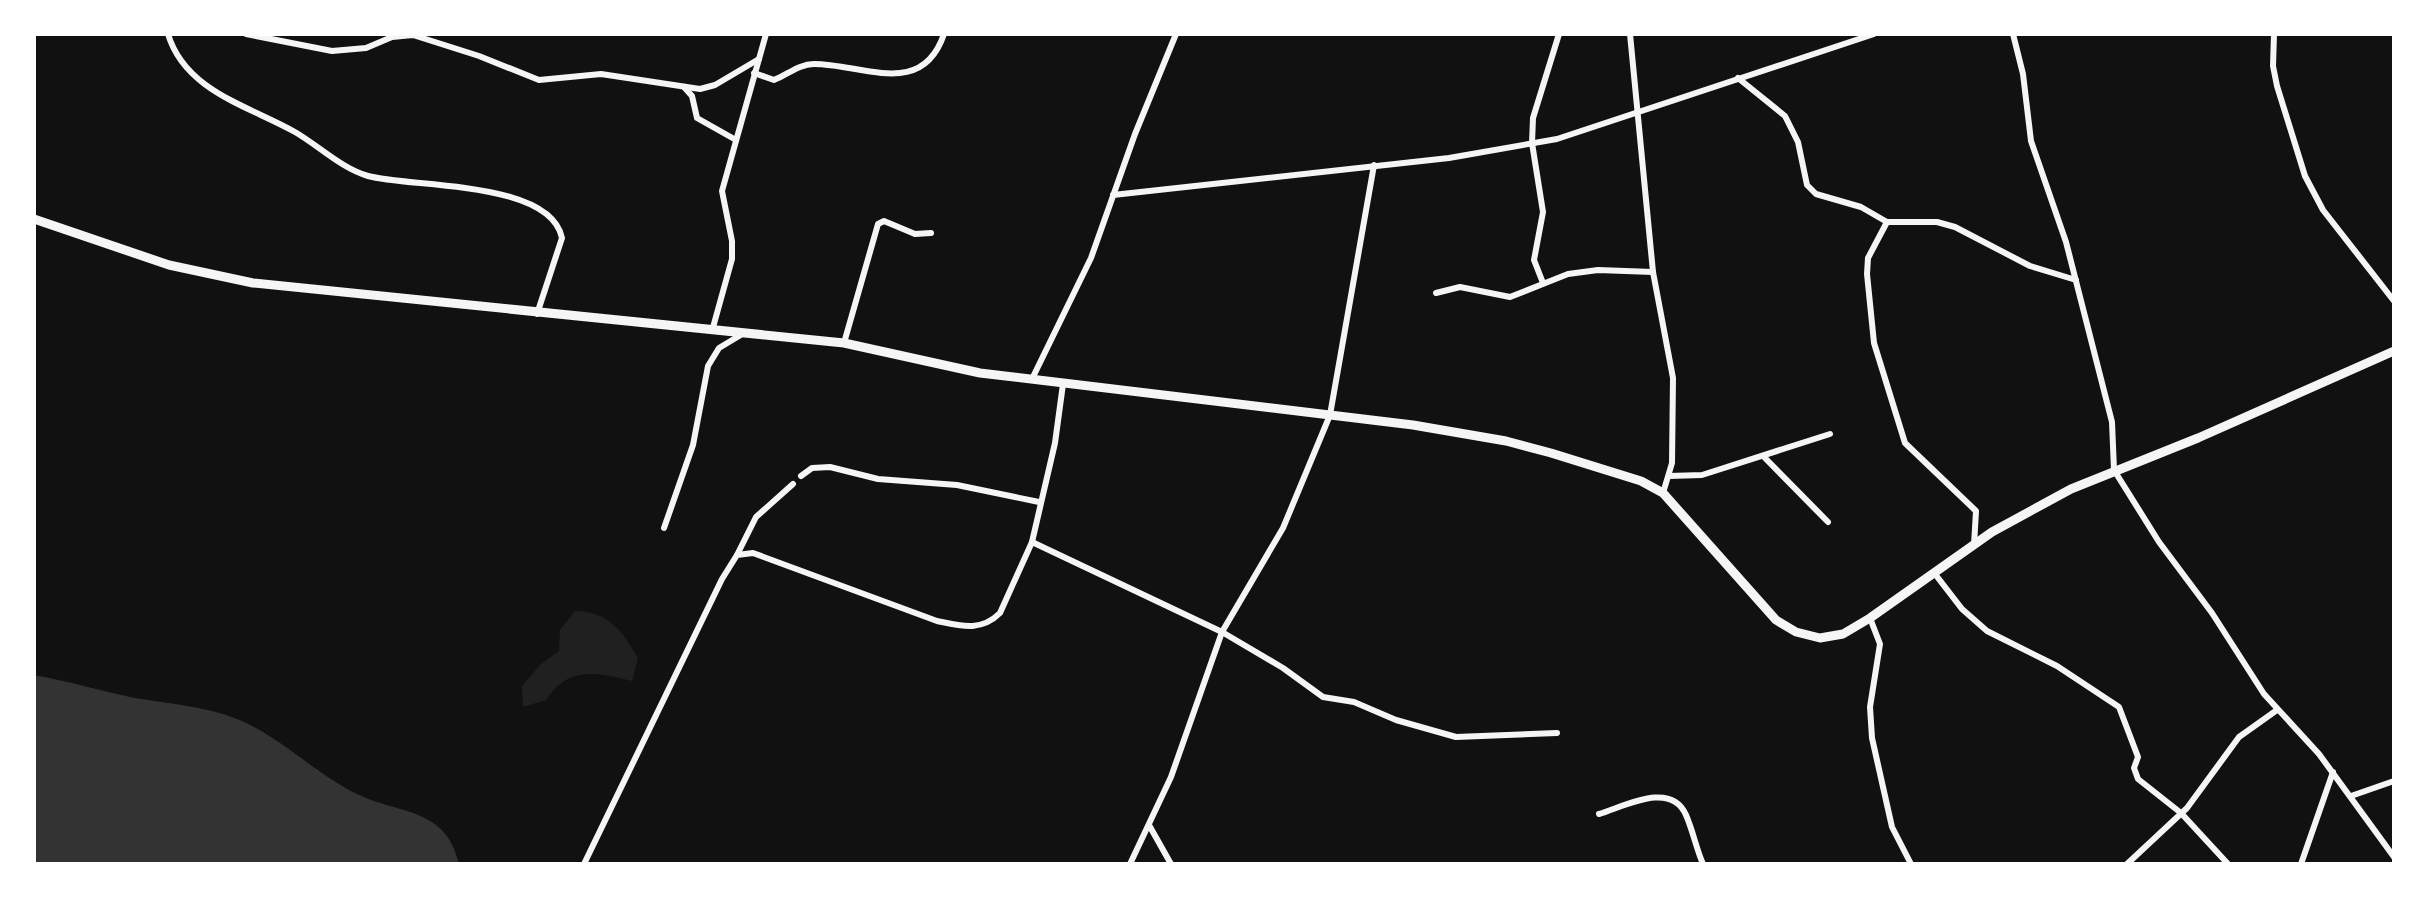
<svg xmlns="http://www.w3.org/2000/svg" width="2428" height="898" font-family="Helvetica,sans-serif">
  <rect width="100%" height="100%" fill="#111"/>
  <path fill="#202020" d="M575 611C609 612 621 629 638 658L632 681C596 672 568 666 546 700L523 707 522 686 541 664 559 651 560 630Z"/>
  <path fill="#333" d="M34 675C68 681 101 691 135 698 170 704 204 706 237 719 281 737 313 772 355 793 398 815 446 806 459 864H34Z"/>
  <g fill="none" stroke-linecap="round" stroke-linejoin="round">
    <g stroke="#f5f5f5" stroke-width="6">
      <path d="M168 34C185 91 249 106 295 132 319 146 341 168 368 176 412 188 550 180 562 238L537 314"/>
      <path d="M246 34 332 51 366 48 392 37 413 35 479 56 539 80 601 74 700 89 715 85 759 59"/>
      <path d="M1630 34 1653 272 1673 378 1672 463 1663 493"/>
      <path d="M2013 34 2023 74 2031 141 2066 242 2112 422 2114 470 2159 542 2212 613 2264 694 2319 754 2394 857"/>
      <path d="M2274 34 2273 66 2277 86 2305 176 2323 210 2394 301"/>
      <path d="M754 73 774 80C787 75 799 64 814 64 863 64 922 99 944 34"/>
      <path d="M1738 78 1785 116 1798 142 1807 185 1816 194 1861 207 1887 222H1937L1955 227 2030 266 2076 280"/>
      <path d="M684 87 692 96 697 118 736 140"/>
      <path d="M1113 195 1449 158 1557 139 1874 34"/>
      <path d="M1887 222 1868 258 1867 274 1874 343 1905 443 1976 511 1974 545"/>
      <path d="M1543 283 1534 260 1543 212 1532 143 1533 118 1559 34"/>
      <path d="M1436 293 1460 287 1510 297 1568 274 1598 270 1653 272"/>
      <path d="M712 331 732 259V241L722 191 766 34"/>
      <path d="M844 343 878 224 884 221 915 234 931 233"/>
      <path d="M1032 379 1091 258 1135 134 1176 34"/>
      <path d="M1765 458 1828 522"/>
      <path d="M801 476 812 468 830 467 878 479 957 485 1039 502"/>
      <path d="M1669 476 1702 475 1830 434"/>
      <path d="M664 528 693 445 708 366 719 348 744 333"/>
      <path d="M1032 542 1222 632 1283 668 1323 697 1354 702 1396 720 1456 737 1557 733"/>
      <path d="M737 555 756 517 793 484"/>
      <path d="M1935 574 1962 609 1987 631 2057 666 2119 707 2138 757 2134 768 2138 779 2181 813 2228 864"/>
      <path d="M1870 618 1880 644 1870 707 1872 738 1892 827 1911 864"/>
      <path d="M2351 796 2394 781"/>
      <path d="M1599 814C1623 807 1671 780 1686 815 1693 831 1696 848 1703 864"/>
      <path d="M1149 825 1171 864"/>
      <path d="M584 864 722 579 737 555 753 553 937 621C961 626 981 632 1000 613L1032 542 1055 443 1063 384"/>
      <path d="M1130 864 1171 777 1222 632 1283 528 1330 415 1374 165"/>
      <path d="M2127 864 2187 808 2239 737 2277 710"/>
      <path d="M2301 864 2333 772"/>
    </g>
    <path stroke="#f5f5f5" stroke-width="9" d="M34 219 169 265 253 283 844 343 980 373 1413 425 1506 441 1551 453 1641 481 1663 493 1776 620 1796 632 1820 638 1843 634 1870 618 1992 532 2071 489 2198 438 2394 351"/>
  </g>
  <rect width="2428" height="898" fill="none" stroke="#ffffff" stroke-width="72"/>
</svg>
